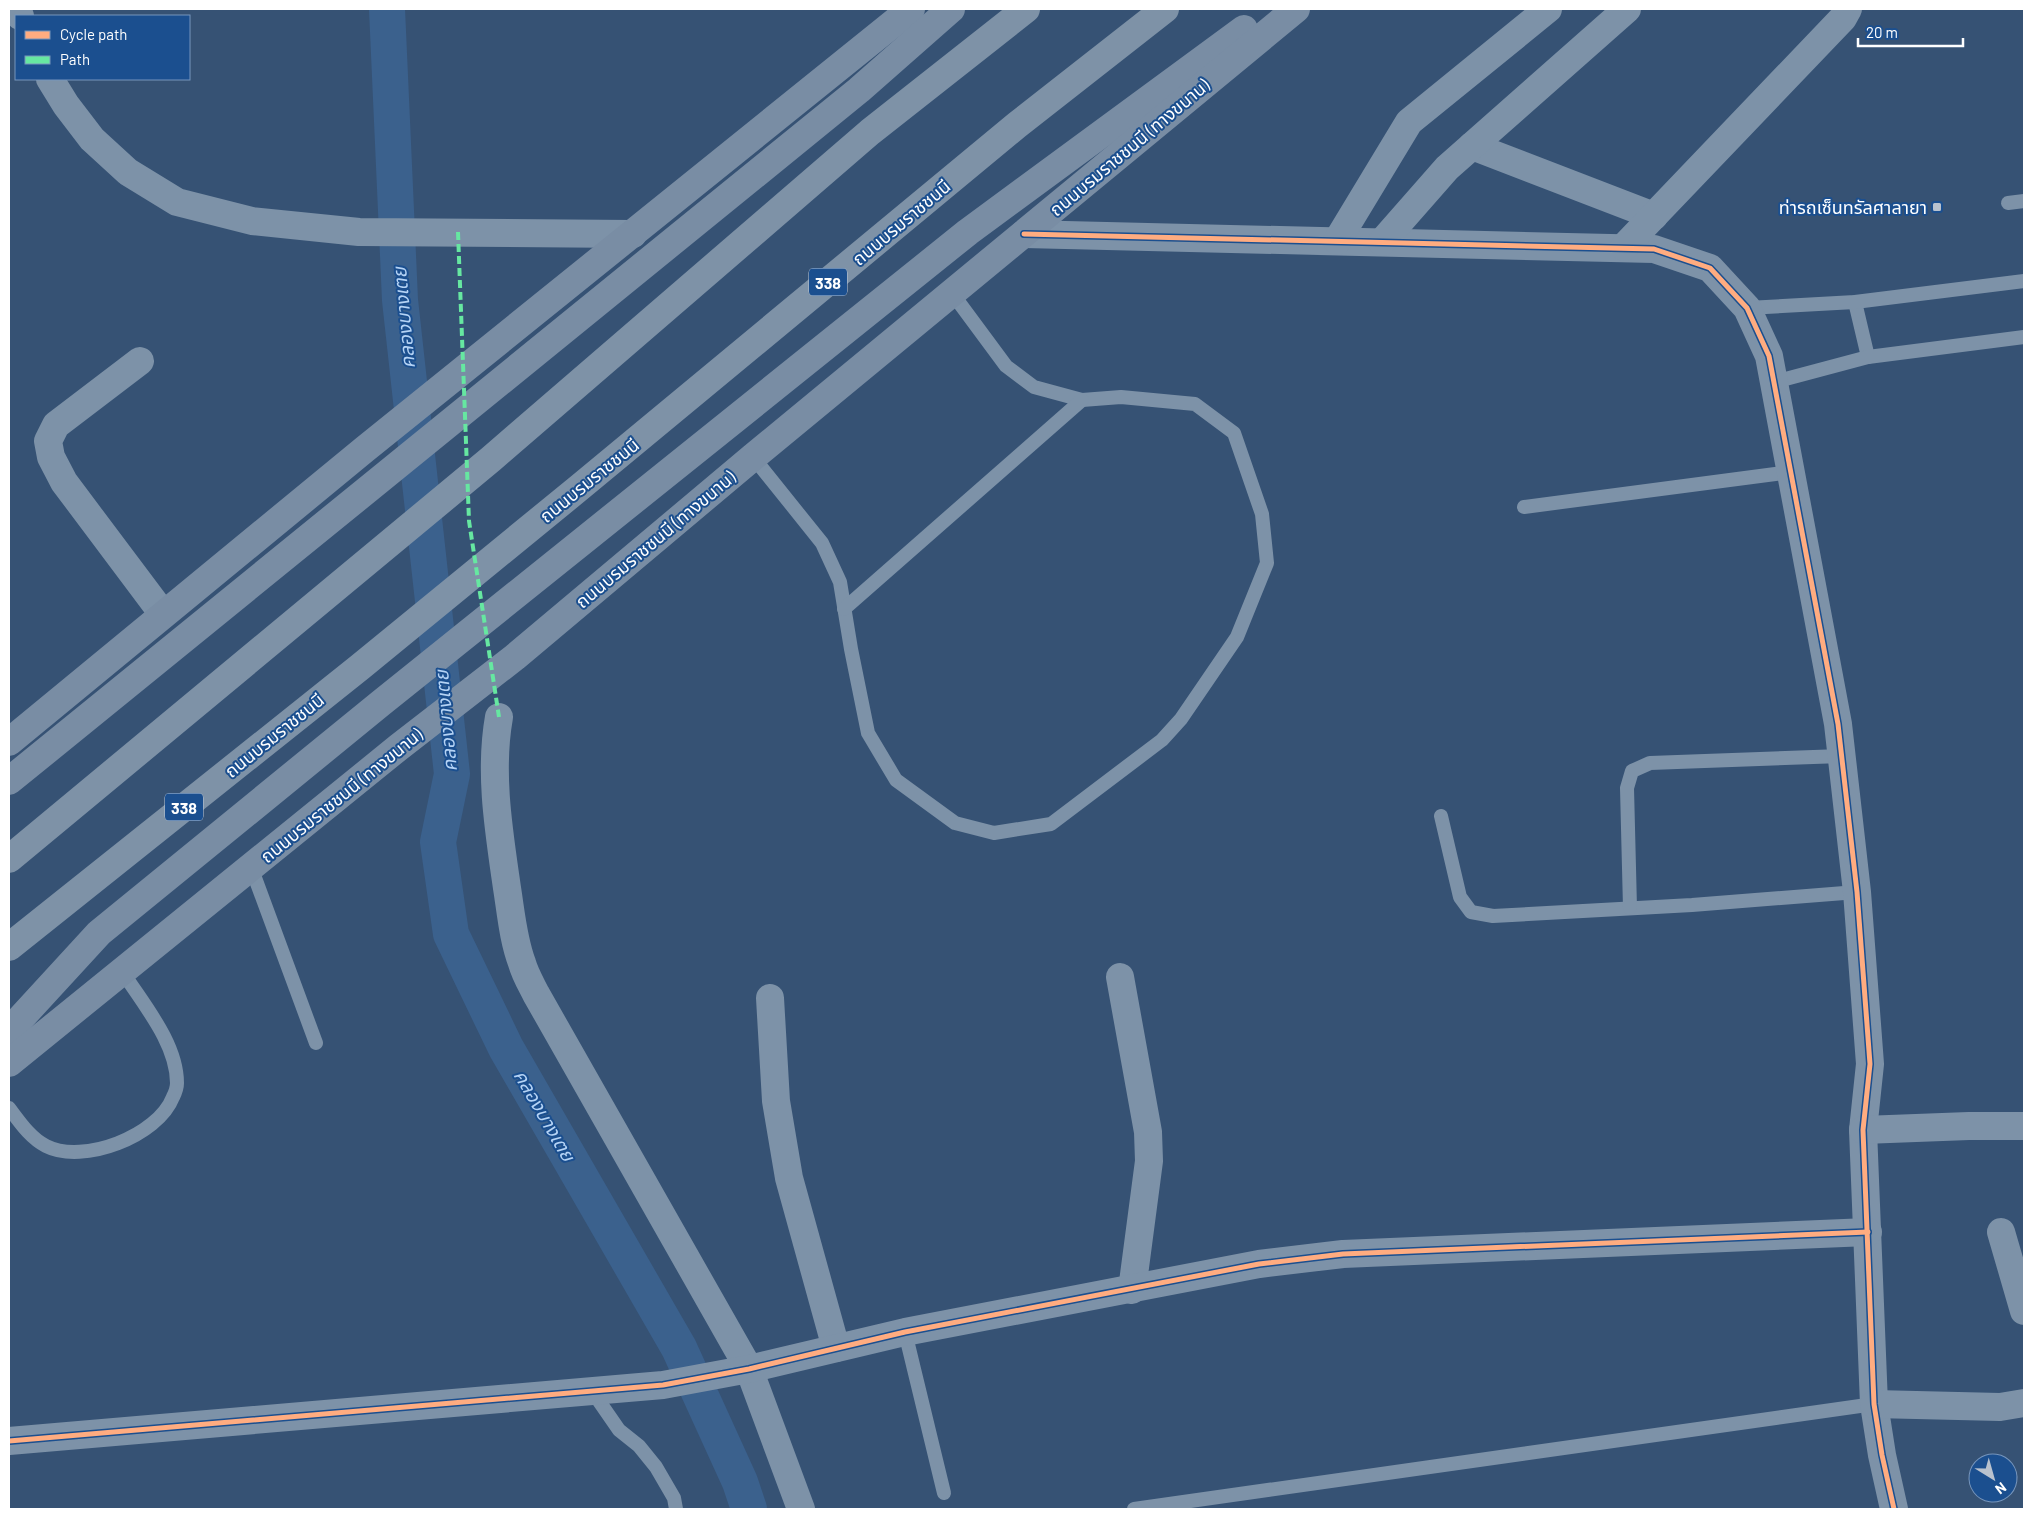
<svg xmlns="http://www.w3.org/2000/svg" width="2033" height="1518" font-family="Barlow,'Noto Sans Thai',sans-serif">
  <rect width="100%" height="100%" fill="#365274"/>
  <g fill="none" stroke-linecap="round" stroke-linejoin="round">
    <path stroke="#3b618d" stroke-width="36" d="M387 9 400 300 452 774 438 842 451 934 506 1048 679 1348 740 1482 749 1509"/>
    <g stroke="#7d92a8" stroke-width="14">
      <path d="M2008 203 2024 201"/>
      <path d="M1855 302 1868 357"/>
      <path d="M1747 308 1855 302 2024 281"/>
      <path d="M1774 382 1868 357 2024 337"/>
      <path d="M753 457 822 543 840 582 851 649 868 733 896 780 955 823 994 833 1051 824 1162 740 1181 719 1237 637 1267 563 1262 514 1234 433 1195 404 1121 397 1082 400 1034 387 1006 366 952 293"/>
      <path d="M1524 507 1790 472"/>
      <path d="M844 609 1082 400"/>
      <path d="M1441 816 1460 897 1471 912 1493 916 1692 905 1857 892"/>
      <path d="M251 867 316 1043"/>
      <path d="M1630 908 1627 788 1632 771 1650 763 1842 756"/>
      <path d="M9 1108C19 1121 30 1138 46 1146 83 1165 158 1136 173 1097 175 1093 177 1087 177 1083 177 1043 143 1004 122 971"/>
      <path d="M905 1332 944 1493"/>
      <path d="M592 1391 619 1430 639 1446 656 1467 674 1498 676 1509"/>
      <path d="M1134 1509 1874 1404"/>
    </g>
    <g stroke="#7d92a8" stroke-width="28">
      <path d="M17 9 20 16"/>
      <path d="M50 79 66 105 92 139 128 172 177 202 252 221 359 232 633 234"/>
      <path d="M1472 146 1654 216"/>
      <path d="M1024 234 1654 249 1710 268 1747 308 1769 356 1838 724 1857 892 1870 1064 1863 1130 1874 1404 1882 1455 1894 1509"/>
      <path d="M1337 241 1409 122 1548 9"/>
      <path d="M1382 242 1447 168 1627 9"/>
      <path d="M1624 247 1843 18 1848 9"/>
      <path d="M140 361 56 425 48 441 51 457 64 482 163 614"/>
      <path d="M499 717C489 773 499 832 507 888 511 913 513 939 522 963 525 974 531 984 536 994L749 1369 801 1509"/>
      <path d="M1120 977 1148 1132 1149 1161 1132 1290"/>
      <path d="M770 998 776 1101 789 1178 836 1348"/>
      <path d="M1863 1130 1969 1126H2024"/>
      <path d="M2001 1232 2024 1311"/>
      <path d="M1874 1404 2000 1407 2024 1403"/>
      <path d="M9 1441 663 1385 749 1369 905 1332 1259 1264 1343 1254 1868 1232"/>
    </g>
    <g stroke="#798da4" stroke-width="28">
      <path d="M9 742 365 449 911 9"/>
      <path d="M9 781 859 90 951 9"/>
      <path d="M9 1031 99 933 381 703 968 232 1244 29"/>
      <path d="M9 1063 399 747 515 657 753 457 1296 9"/>
    </g>
    <g stroke="#7e92a7" stroke-width="28">
      <path d="M9 859 491 459 870 132 1026 9"/>
      <path d="M9 947 360 667 580 487 1017 125 1165 9"/>
    </g>
    <path stroke="#66e7a1" stroke-width="4" stroke-dasharray="8 4" stroke-linecap="butt" d="M458 232 469 521 499 717"/>
    <g stroke="#1b4f8f" stroke-width="8">
      <g id="cycleway">
        <path d="M1024 234 1654 249 1710 268 1747 308 1769 356 1838 724 1857 892 1870 1064 1863 1130 1874 1404 1882 1455 1894 1509"/>
        <path d="M9 1441 663 1385 749 1369 905 1332 1259 1264 1343 1254 1868 1232"/>
      </g>
    </g>
    <use href="#cycleway" stroke="#ffac80" stroke-width="5"/>
  </g>
  <rect fill="#b9c2ce" stroke="#1b4f8f" stroke-width="2" x="1932" y="202" width="10" height="10" rx="2.5"/>
  <g text-anchor="middle" dominant-baseline="central" stroke-width="4" stroke-linejoin="round" paint-order="stroke">
    <g fill="#1b4f8f" stroke="#bbcadd" stroke-width="1">
      <rect x="809" y="268.5" width="38" height="27" rx="4"/>
      <rect x="165" y="793.5" width="38" height="27" rx="4"/>
    </g>
    <g font-size="16" font-weight="bold" fill="#fff">
      <text x="828" y="282">338</text>
      <text x="184" y="807">338</text>
    </g>
    <g font-size="18" fill="#fff" stroke="#1b4f8f">
      <text transform="translate(1129 147) rotate(-40)">ถนนบรมราชชนนี (ทางขนาน)</text>
      <text transform="translate(901 222) rotate(-40)">ถนนบรมราชชนนี</text>
      <text transform="translate(589 480) rotate(-39)">ถนนบรมราชชนนี</text>
      <text transform="translate(655 539) rotate(-40)">ถนนบรมราชชนนี (ทางขนาน)</text>
      <text transform="translate(274 735) rotate(-39)">ถนนบรมราชชนนี</text>
      <text transform="translate(341 795) rotate(-39)">ถนนบรมราชชนนี (ทางขนาน)</text>
    </g>
    <g font-size="18" fill="#fff" stroke="#1b4f8f" text-anchor="end">
      <text x="1927" y="207">ท่ารถเซ็นทรัลศาลายา</text>
    </g>
    <g font-size="19" font-style="italic" fill="#b5d3f5" stroke="#1b4f8f">
      <text transform="translate(403 318) rotate(-95)">คลองบางเตย</text>
      <text transform="translate(445 721) rotate(-95)">คลองบางเตย</text>
      <text transform="translate(545 1115) rotate(60)">คลองบางเตย</text>
    </g>
  </g>
  <rect width="2033" height="1518" fill="none" stroke="#ffffff" stroke-width="20"/>
  <rect x="15" y="15" width="175" height="65" fill="#1b4f8f" stroke="#7695bc"/>
  <rect x="25" y="31" width="25" height="8" fill="#ffac80" stroke="#7695bc"/>
  <text x="60" y="40" font-size="15" fill="#ffffff">Cycle path</text>
  <rect x="25" y="56" width="25" height="8" fill="#66e7a1" stroke="#7695bc"/>
  <text x="60" y="65" font-size="15" fill="#ffffff">Path</text>
  <g transform="translate(1993 1478) rotate(143)"><circle r="24" fill="#1b4f8f" stroke="#7695bc"/>
  <path d="M0-4L9 19L0 12L-9 19Z" fill="#b9c2ce"/>
  <text y="-8" font-size="14" font-weight="bold" text-anchor="middle" fill="#ffffff">N</text>
  </g>
  <path d="M1858 38v8h105v-8" fill="none" stroke="#ffffff" stroke-width="2.5"/>
  <text x="1866" y="38" font-size="15" fill="#ffffff" stroke="#1b4f8f" stroke-width="4" paint-order="stroke">20 m</text>
</svg>
